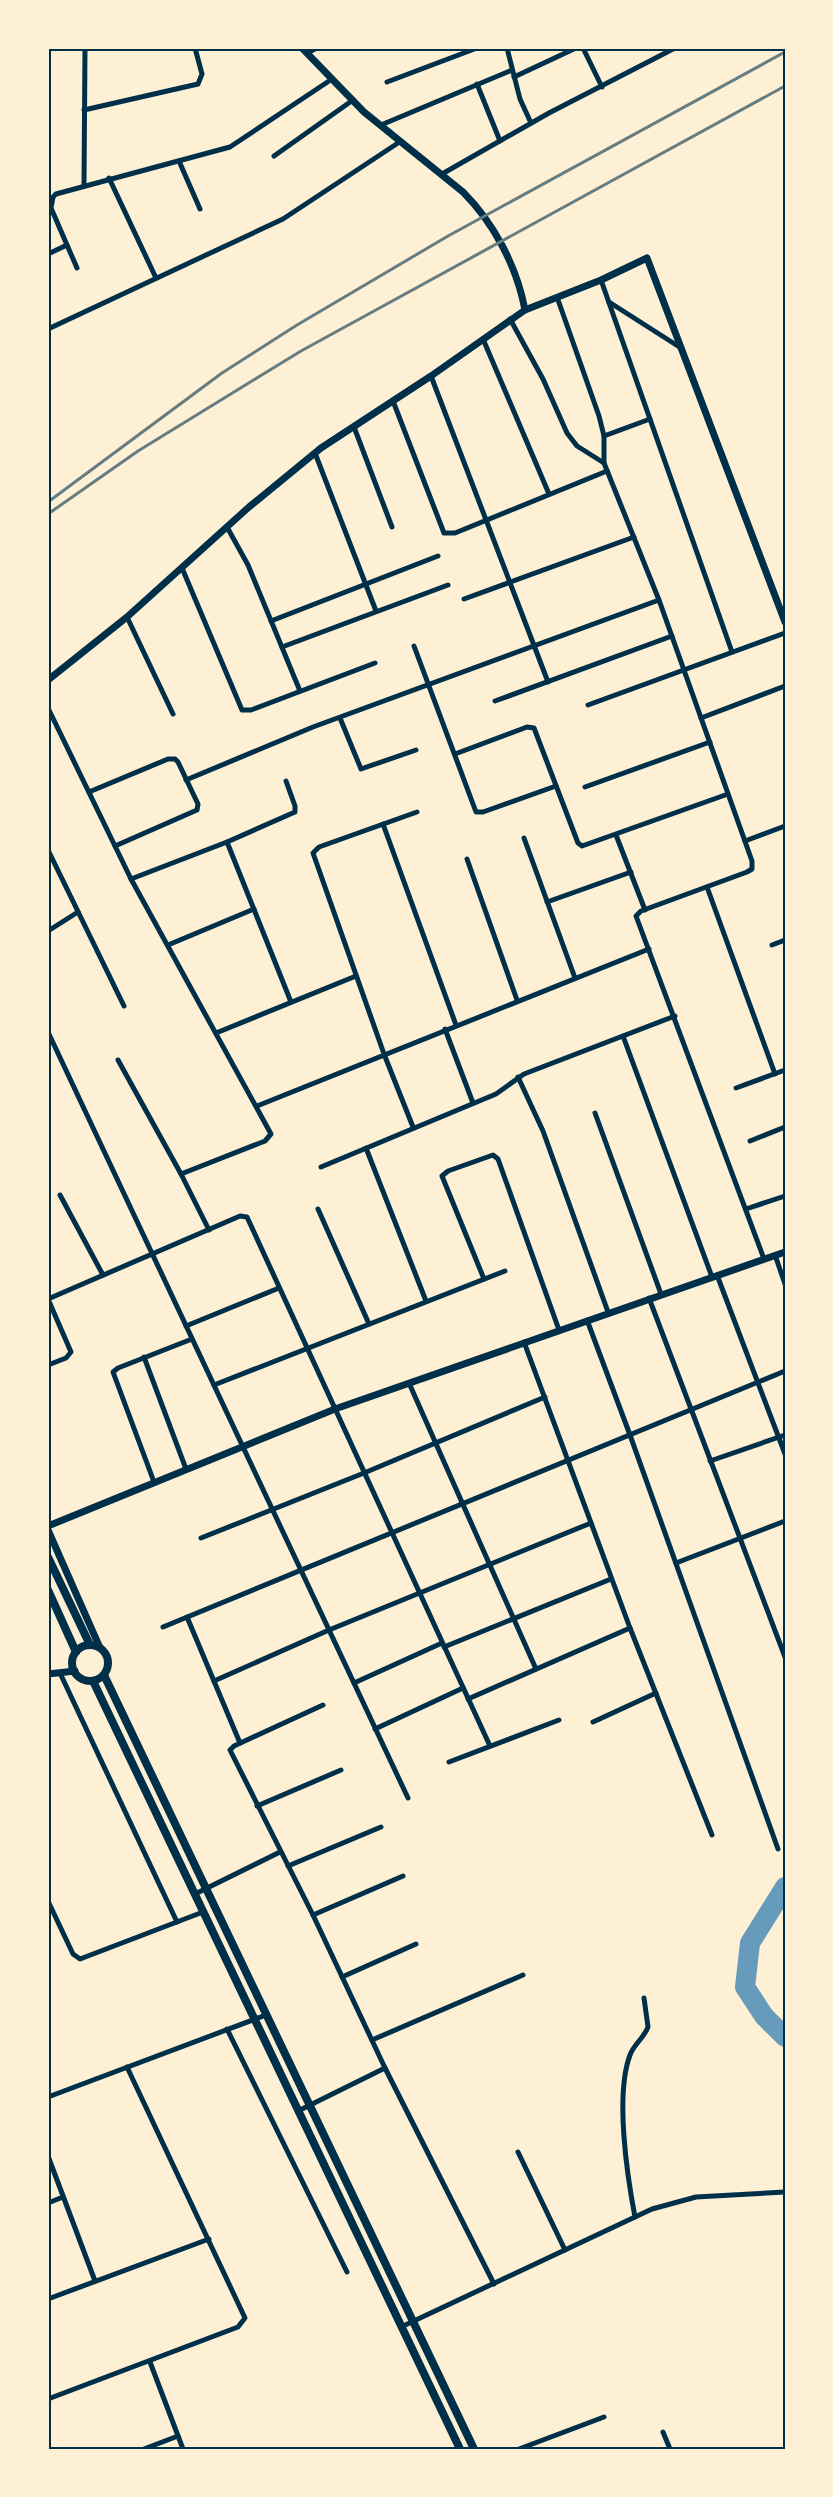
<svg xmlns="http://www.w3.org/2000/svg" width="833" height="2497" font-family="'Archivo Narrow',sans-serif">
  <rect width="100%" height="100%" fill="#fdf0d5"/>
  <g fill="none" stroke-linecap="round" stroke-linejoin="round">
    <path stroke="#669bbc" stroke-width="20" d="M785 1887 750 1943 745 1987 764 2016 785 2037"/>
    <g stroke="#003049" stroke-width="5">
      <path d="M507 48 520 99 531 123"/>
      <path d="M583 48 602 87"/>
      <path d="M307 53 317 48"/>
      <path d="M514 77 576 48"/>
      <path d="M387 82 477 48"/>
      <path d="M477 84 500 141"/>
      <path d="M84 110 198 84 202 74 195 48"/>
      <path d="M381 125 512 70"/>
      <path d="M274 156 353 100"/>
      <path d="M179 161 200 209"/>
      <path d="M442 174 549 113 675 48"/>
      <path d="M109 178 156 278"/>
      <path d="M84 185 85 48"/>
      <path d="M48 254 67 245"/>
      <path d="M77 268 51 208 53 197 56 194 230 147 332 79"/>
      <path d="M601 280 732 652"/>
      <path d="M557 297 599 416 604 436V463L659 600 752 861V869L747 872 641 911 636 916 764 1259"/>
      <path d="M609 302 681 348"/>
      <path d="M510 319 543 379 567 433 577 446 604 463"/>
      <path d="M48 329 283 219 401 141"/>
      <path d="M483 339 549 494"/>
      <path d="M431 376 548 682"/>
      <path d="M393 401 444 533H455L607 471"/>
      <path d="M354 427 392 527"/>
      <path d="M604 436 650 419"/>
      <path d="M315 453 376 611"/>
      <path d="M227 527 248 565 300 691"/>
      <path d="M182 568 242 710H251L375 663"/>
      <path d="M464 599 634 537"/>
      <path d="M127 617 173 714"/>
      <path d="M271 621 438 556"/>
      <path d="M414 646 476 812H483L556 786"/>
      <path d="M282 647 448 585"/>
      <path d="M495 701 672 636"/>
      <path d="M588 705 785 633"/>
      <path d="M48 708 131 879 271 1134 265 1141 181 1174"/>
      <path d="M340 718 361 769 416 750"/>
      <path d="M701 718 785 686"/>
      <path d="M455 754 527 727 534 728 578 843 582 846 728 794"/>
      <path d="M186 780 313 727 659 600"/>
      <path d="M585 787 710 742"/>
      <path d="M89 792 168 759H175L178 762 198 804 197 810 115 846"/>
      <path d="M383 824 456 1025"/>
      <path d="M616 835 645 910"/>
      <path d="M524 838 575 978"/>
      <path d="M745 841 785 826"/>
      <path d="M227 842 291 1002"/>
      <path d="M48 850 124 1006"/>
      <path d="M467 859 517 1000"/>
      <path d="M131 879 227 842 295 812V806L286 781"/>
      <path d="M707 887 775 1074"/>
      <path d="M547 902 631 872"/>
      <path d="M48 931 78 912"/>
      <path d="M168 945 254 909"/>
      <path d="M772 945 785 940"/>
      <path d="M445 1029 473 1103"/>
      <path d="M48 1032 408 1798"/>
      <path d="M216 1033 356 976"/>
      <path d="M623 1036 712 1277"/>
      <path d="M118 1060 181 1174 209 1230"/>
      <path d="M518 1077 543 1131 608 1312"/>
      <path d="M736 1088 785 1070"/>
      <path d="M257 1106 649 949"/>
      <path d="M595 1113 661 1294"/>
      <path d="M413 1127 384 1054 313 853 319 847 417 812"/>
      <path d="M750 1141 785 1127"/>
      <path d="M366 1148 426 1301"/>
      <path d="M321 1167 496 1094 524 1074 675 1016"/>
      <path d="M60 1195 103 1275"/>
      <path d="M318 1209 369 1324"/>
      <path d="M746 1209 785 1196"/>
      <path d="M775 1255 785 1284"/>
      <path d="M717 1275 785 1454"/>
      <path d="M484 1279 442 1176 448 1171 493 1155 498 1159 559 1330"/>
      <path d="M649 1298 785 1657"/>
      <path d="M587 1320 630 1435 778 1849"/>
      <path d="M186 1326 279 1288"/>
      <path d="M524 1342 630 1628 712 1835"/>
      <path d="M144 1357 186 1469"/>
      <path d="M48 1365 66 1358 71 1352 48 1299 240 1216 247 1217 490 1746"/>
      <path d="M409 1383 536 1669"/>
      <path d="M214 1385 505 1271"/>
      <path d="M710 1461 785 1435"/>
      <path d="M154 1482 113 1372 118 1368 192 1339"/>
      <path d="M201 1538 364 1473 545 1397"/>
      <path d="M676 1563 785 1521"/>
      <path d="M187 1617 240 1743"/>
      <path d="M163 1627 785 1371"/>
      <path d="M444 1647 611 1579"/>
      <path d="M60 1673 177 1922"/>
      <path d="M214 1681 329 1630 591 1523"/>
      <path d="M354 1683 442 1643"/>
      <path d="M468 1699 630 1628"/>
      <path d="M593 1722 656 1693"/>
      <path d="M375 1729 463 1688"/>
      <path d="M449 1762 559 1720"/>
      <path d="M257 1806 341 1770"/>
      <path d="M288 1866 381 1827"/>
      <path d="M195 1894 280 1852"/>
      <path d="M48 1901 73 1954 80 1959 203 1912"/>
      <path d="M313 1915 403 1876"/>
      <path d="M342 1977 416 1944"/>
      <path d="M227 2029 347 2272"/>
      <path d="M372 2040 523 1975"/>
      <path d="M385 2068 494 2284"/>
      <path d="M48 2097 266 2015"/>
      <path d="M298 2111 385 2068 313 1915 230 1750 234 1746 323 1705"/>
      <path d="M518 2152 565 2250"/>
      <path d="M48 2156 95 2281"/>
      <path d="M48 2203 63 2197"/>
      <path d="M635 2217C627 2175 615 2095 630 2055 634 2044 644 2038 648 2027L644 1998"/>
      <path d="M48 2299 209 2239"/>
      <path d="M401 2327 652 2209 696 2197 785 2192"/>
      <path d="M150 2362 183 2449"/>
      <path d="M48 2399 238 2327 245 2318 127 2067"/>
      <path d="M663 2432 670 2449"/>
      <path d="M144 2449 178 2436"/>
      <path d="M519 2449 604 2417"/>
    </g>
    <g stroke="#003049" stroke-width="7">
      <path d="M525 310 601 280 647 258 785 622"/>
      <path d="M48 680 127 617 249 507 321 448 431 376 525 310C517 267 494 223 463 192L364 112 302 48"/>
      <path d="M48 1526 335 1409 785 1252"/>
      <path d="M48 1530 100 1648"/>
      <path d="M48 1674 75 1671"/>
    </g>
    <g stroke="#003049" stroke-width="8">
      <path d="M48 1557 90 1645"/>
      <path d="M48 1590 76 1652"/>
      <circle cx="90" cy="1663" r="18"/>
      <path d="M104 1675 474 2449"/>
      <path d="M93 1681 460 2449"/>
    </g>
    <g stroke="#657d81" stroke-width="3">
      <path d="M48 502 222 373 297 325 448 236 785 52"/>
      <path d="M48 514 138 451 301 351 785 86"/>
    </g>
  </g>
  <rect width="833" height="2497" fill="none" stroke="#fdf0d5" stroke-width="99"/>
  <rect x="50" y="50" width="734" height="2398" fill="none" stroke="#003049" stroke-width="2"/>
</svg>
